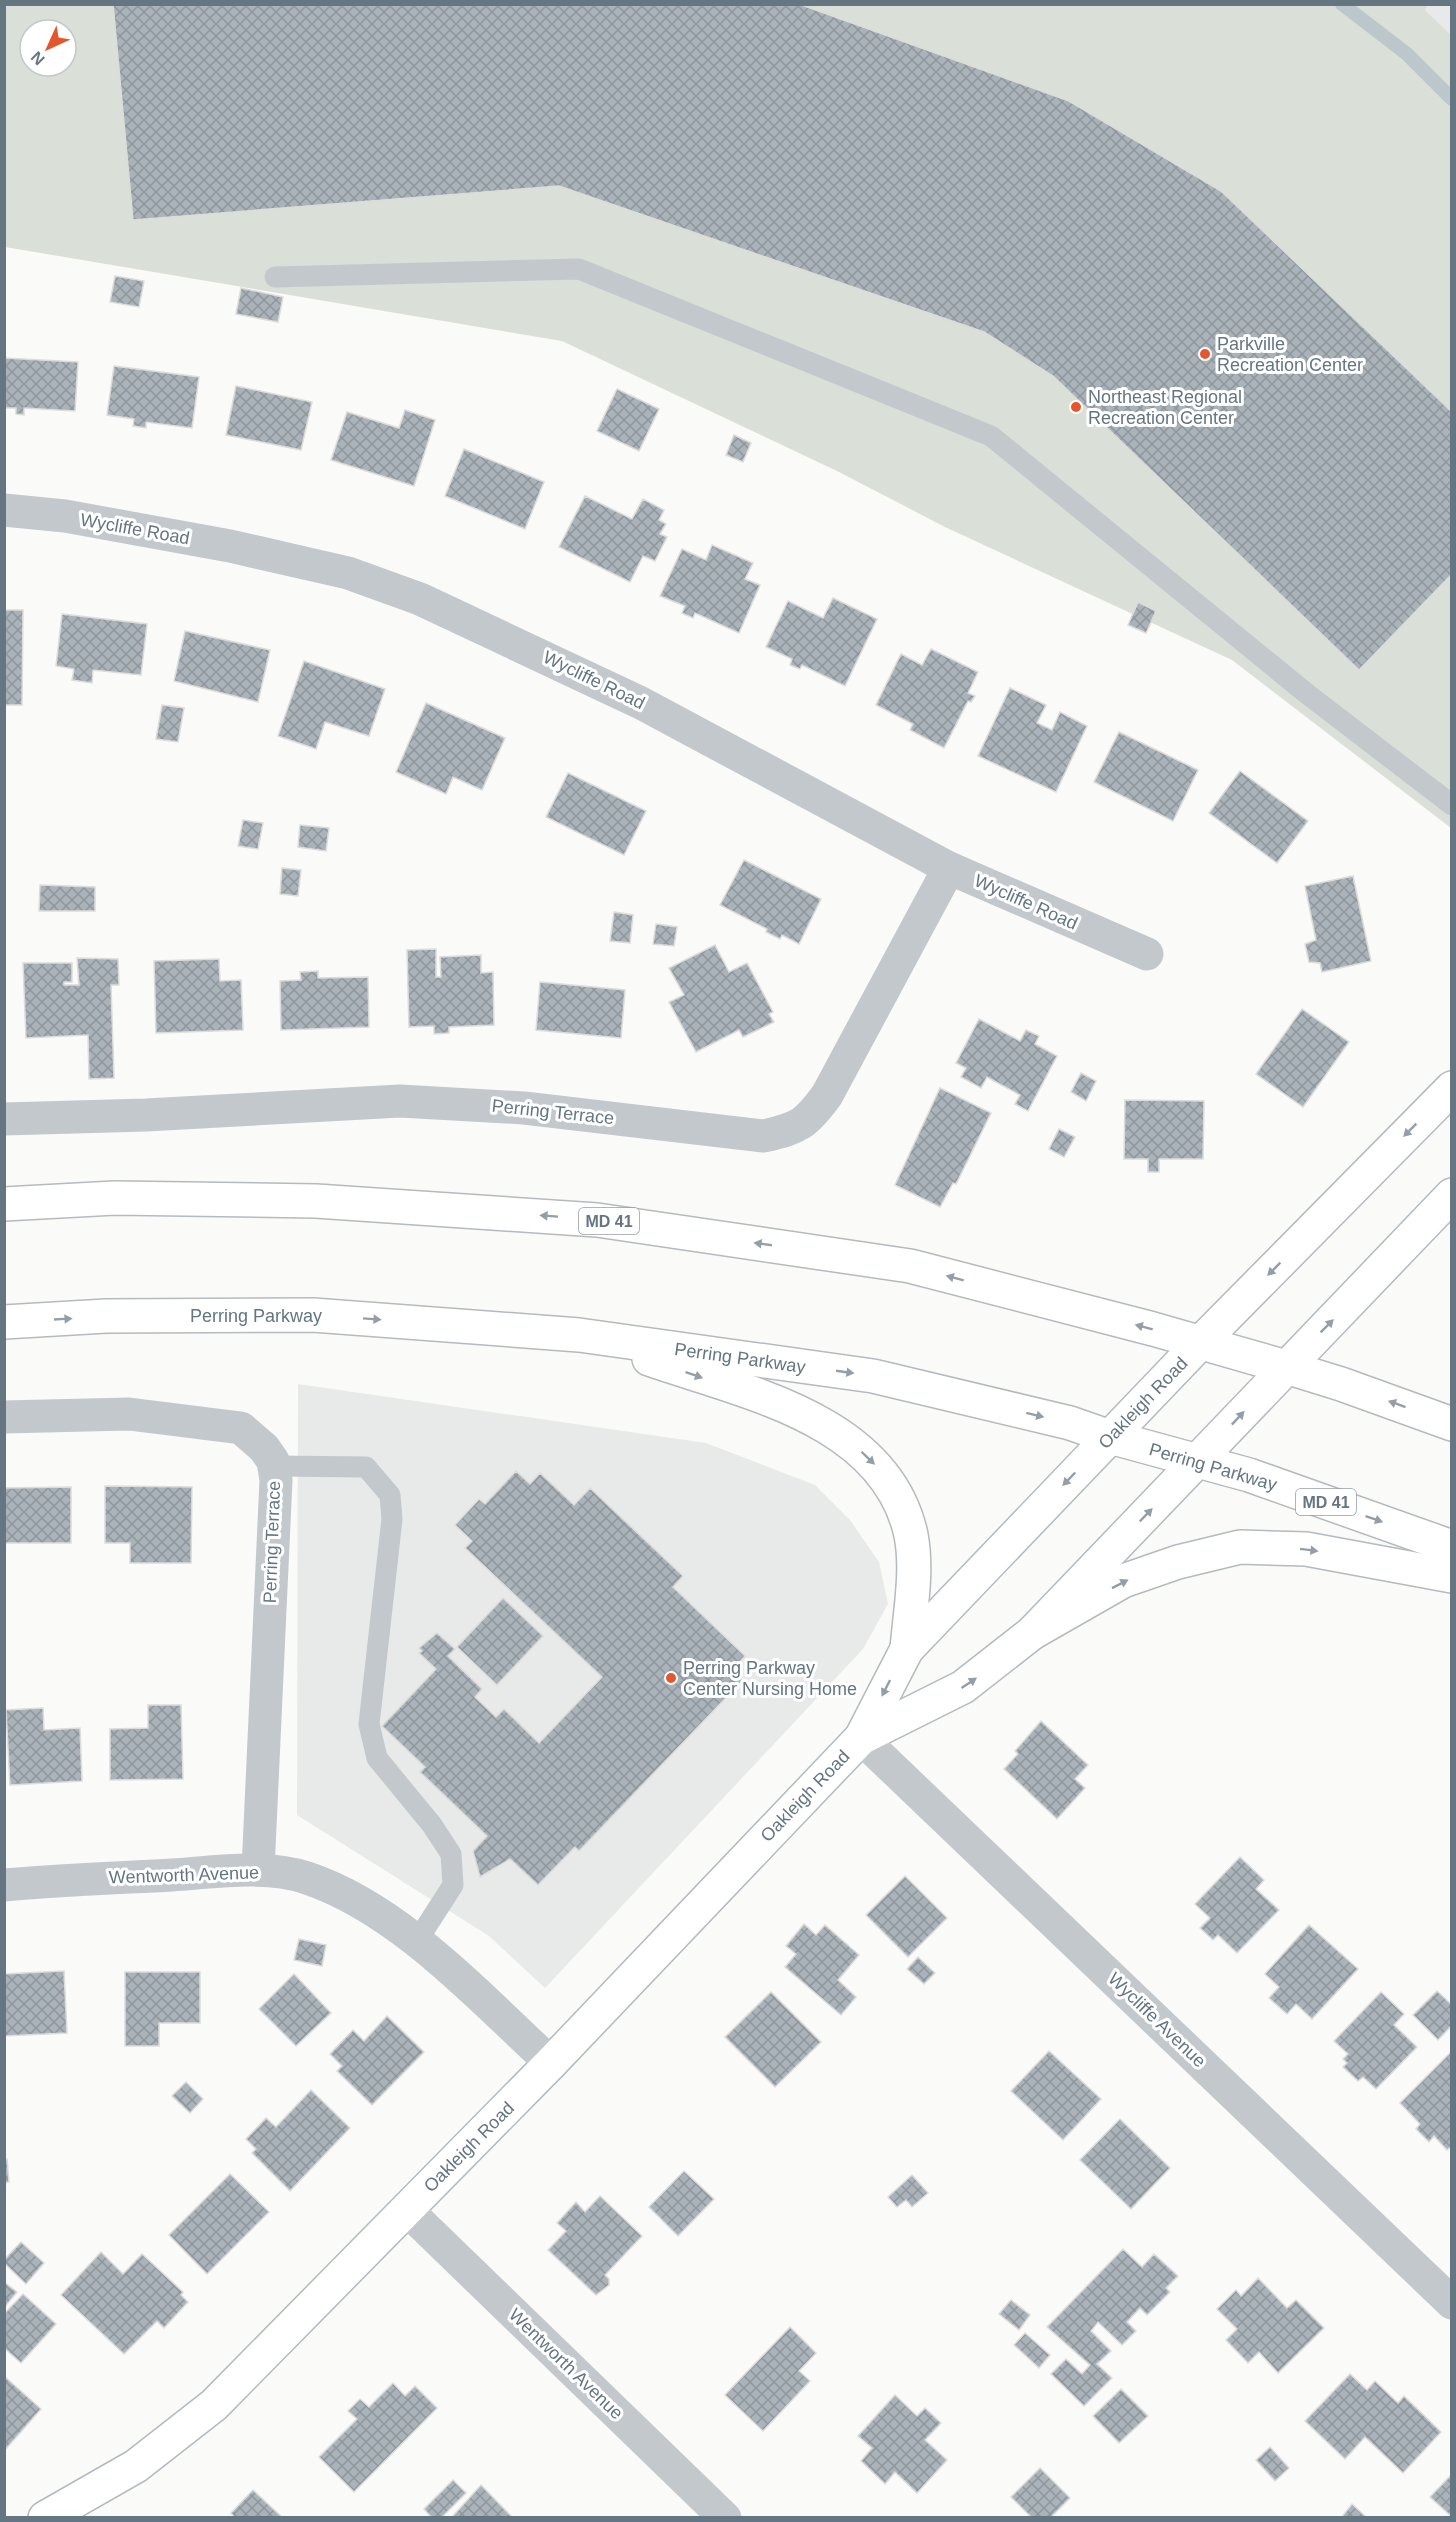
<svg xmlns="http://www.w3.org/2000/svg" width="1456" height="2522" font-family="Arial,sans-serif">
  <defs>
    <pattern id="building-cross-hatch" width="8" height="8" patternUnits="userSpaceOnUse" patternTransform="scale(1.5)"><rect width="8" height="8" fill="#aab3b9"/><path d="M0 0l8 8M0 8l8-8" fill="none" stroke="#8e969c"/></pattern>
  </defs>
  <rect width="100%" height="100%" fill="#fafaf8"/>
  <g fill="#e8e9e9">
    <path d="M1427 5H1451V36L1424 9Z"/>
    <path d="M298 1384 706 1443 815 1485 850 1520 879 1562 888 1604 863 1649 545 1988 489 1936 297 1815Z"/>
  </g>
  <path fill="#dadfd7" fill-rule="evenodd" d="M4 5H1427L1425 10 1452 36 1451 828 1232 660 945 527 839 472 562 341 5 247ZM30 30H66V66H30Z"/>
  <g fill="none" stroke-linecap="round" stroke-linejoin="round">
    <path stroke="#bbc7cb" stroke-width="14" d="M1342 4 1407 54 1452 99"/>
  </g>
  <g fill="url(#building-cross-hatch)" stroke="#dcdcda" stroke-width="1.5">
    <path d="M113 4H799L1069 101 1221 191 1452 412V574L1359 670 1053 376 984 332 559 186 133 220Z"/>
    <path d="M115 276 144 281 139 307 110 302Z"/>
    <path d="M241 288 283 297 278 322 236 314Z"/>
    <path d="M4 358 78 362 75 411 24 408V415L16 414V408H4Z"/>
    <path d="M114 366 199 377 192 428 146 422V428L133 426 134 419 107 415Z"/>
    <path d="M236 386 312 402 301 450 226 435Z"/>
    <path d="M617 389 659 409 639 451 597 431Z"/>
    <path d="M405 410 435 420 414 486 331 460 347 412 399 428Z"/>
    <path d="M734 435 751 443 743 462 726 455Z"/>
    <path d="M464 449 544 482 525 529 445 496Z"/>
    <path d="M585 496 632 519 643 499 664 510 659 520 666 524 660 534 667 537 655 561 643 556 630 582 559 547Z"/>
    <path d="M712 545 753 563 745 579 760 585 739 633 695 613 693 618 682 613 685 606 660 596 682 549 706 560Z"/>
    <path d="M833 598 877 619 845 686 802 665 800 669 790 665 792 659 766 647 788 601 823 618Z"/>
    <path d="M1138 602 1156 611 1146 633 1128 625Z"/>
    <path d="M4 610H23L22 705H4Z"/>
    <path d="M62 614 147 624 141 675 93 670 92 683 72 680 74 669 56 666Z"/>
    <path d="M185 631 270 650 258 702 174 681Z"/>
    <path d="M931 649 978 672 968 693 975 696 971 702 968 701 944 748 910 730 913 724 876 705 901 654 922 665Z"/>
    <path d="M304 661 385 689 369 736 325 722 316 749 278 736Z"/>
    <path d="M1010 688 1046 705 1037 723 1052 730 1060 712 1087 726 1056 792 978 756Z"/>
    <path d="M426 703 505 738 482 790 453 777 446 794 396 772Z"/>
    <path d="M162 705 184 708 178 742 156 739Z"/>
    <path d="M1119 732 1198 770 1173 821 1094 782Z"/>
    <path d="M1240 771 1308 821 1277 863 1209 813Z"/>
    <path d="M568 773 646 811 624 855 546 817Z"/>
    <path d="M243 820 263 823 258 849 238 846Z"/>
    <path d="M300 825 329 828 326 851 298 847Z"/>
    <path d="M744 860 821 899 799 944 782 935 780 939 766 932 767 929 720 905Z"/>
    <path d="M282 868 301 870 298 896 280 894Z"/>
    <path d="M1353 876 1371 961 1322 972 1320 963 1309 962 1305 944 1316 940 1305 886Z"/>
    <path d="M40 885 95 887V911H39Z"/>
    <path d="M614 912 633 915 630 943 610 941Z"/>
    <path d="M656 924 677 927 674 946 653 944Z"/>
    <path d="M715 945 729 972 747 963 773 1012 769 1014 774 1022 743 1037 739 1030 696 1052 669 1002 684 995 669 968Z"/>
    <path d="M436 949V977H441L440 957 481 955V973L493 972 494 1025 449 1027V1033L434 1034V1026L409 1027 407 950Z"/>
    <path d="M77 958 118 959 119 985H111L114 1078 89 1079 88 1035 26 1038 23 963H72V982H64V985H79Z"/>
    <path d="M219 959 220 981 241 980 243 1030 156 1033 154 961Z"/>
    <path d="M318 971V978L368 977 369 1027 281 1030 280 981 301 980 300 972Z"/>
    <path d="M540 982 625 990 621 1038 536 1030Z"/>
    <path d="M1302 1009 1349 1042 1303 1107 1256 1074Z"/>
    <path d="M979 1019 1020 1041 1026 1030 1039 1036 1035 1044 1057 1056 1028 1111 1015 1104 1020 1095 987 1077 981 1088 961 1077 966 1068 956 1063Z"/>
    <path d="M1081 1073 1096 1081 1086 1101 1071 1092Z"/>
    <path d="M940 1088 991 1113 956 1184 953 1183 940 1207 895 1185Z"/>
    <path d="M1125 1100 1204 1101 1203 1159H1159V1172H1148V1159H1124Z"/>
    <path d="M1059 1129 1075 1137 1064 1157 1049 1149Z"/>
    <path d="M516 1471 530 1484 540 1473 574 1505 590 1488 683 1576 673 1587 745 1656 732 1670 743 1680 579 1851 575 1847 538 1885 510 1859 480 1877 473 1851 487 1836 420 1772 425 1767 382 1726 436 1669 419 1653 422 1651 419 1648 437 1633 455 1649 448 1656 482 1689 475 1697 496 1717 504 1709 539 1743 602 1677 465 1548 472 1541 455 1525 479 1499 485 1504Z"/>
    <path d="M105 1486 192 1487 191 1563H130V1543H105Z"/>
    <path d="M71 1487V1543H4V1488Z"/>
    <path d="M503 1598 543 1636 497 1685 457 1647Z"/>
    <path d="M148 1705H181L183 1779 110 1780V1729L148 1728Z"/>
    <path d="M43 1708 44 1730 80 1728 82 1781 10 1785 6 1710Z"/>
    <path d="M1041 1721 1088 1765 1075 1779 1085 1788 1057 1819 1004 1769 1018 1754 1015 1751Z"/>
    <path d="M1240 1857 1264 1880 1256 1889 1279 1910 1237 1953 1218 1935 1213 1940 1200 1928 1210 1918 1195 1904Z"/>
    <path d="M905 1876 947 1918 908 1957 866 1915Z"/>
    <path d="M804 1924 816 1935 825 1925 859 1955 838 1980 856 1997 841 2015 785 1967 796 1954 786 1946Z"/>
    <path d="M1309 1925 1358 1969 1312 2019 1296 2004 1287 2014 1269 1998 1279 1987 1265 1974Z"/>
    <path d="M299 1939 326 1945 322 1966 294 1960Z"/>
    <path d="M918 1957 935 1973 924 1984 907 1969Z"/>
    <path d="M64 1971 67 2033 4 2036V1974Z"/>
    <path d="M125 1972H200V2023H159V2046H125Z"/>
    <path d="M294 1974 331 2013 296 2046 259 2009Z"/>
    <path d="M1437 1991 1452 2005V2025L1438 2040 1413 2015Z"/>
    <path d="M771 1992 821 2042 775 2087 725 2037Z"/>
    <path d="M1381 1992 1404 2014 1394 2025 1417 2047 1376 2089 1363 2077 1358 2081 1343 2067 1347 2063 1343 2059 1348 2054 1334 2041Z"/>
    <path d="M387 2016 424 2052 372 2105 337 2071 342 2066 330 2054 353 2030 364 2041Z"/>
    <path d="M1049 2051 1101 2099 1063 2140 1011 2091Z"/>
    <path d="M1452 2051V2146L1447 2150 1434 2136 1429 2142 1416 2129 1420 2124 1400 2103Z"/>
    <path d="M186 2082 203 2099 190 2113 172 2096Z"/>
    <path d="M311 2090 350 2128 290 2191 252 2153 256 2149 246 2139 266 2118 276 2127Z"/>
    <path d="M1120 2119 1170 2168 1131 2209 1080 2160Z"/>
    <path d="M4 2159H7L9 2182 4 2183Z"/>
    <path d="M684 2171 714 2199 678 2236 649 2207Z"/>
    <path d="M230 2174 269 2212 207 2274 169 2235Z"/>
    <path d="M912 2175 928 2193 912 2207 906 2200 897 2207 888 2197Z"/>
    <path d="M600 2196 642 2236 605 2275 609 2279V2285L596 2295 548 2250 566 2231 557 2223 576 2202 585 2212Z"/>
    <path d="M21 2242 44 2263 26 2284 4 2263V2260Z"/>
    <path d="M1123 2249 1142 2267 1154 2254 1178 2276 1166 2288 1170 2292 1147 2315 1140 2308 1127 2322 1136 2331 1122 2345 1098 2322 1091 2331 1111 2351 1097 2364 1112 2378 1084 2406 1051 2374 1066 2359 1082 2374 1090 2365 1047 2327Z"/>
    <path d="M101 2252 123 2274 142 2254 183 2292 181 2295 188 2302 164 2328 157 2321 124 2354 61 2295Z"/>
    <path d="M1258 2278 1287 2308 1296 2300 1324 2328 1278 2373 1259 2352 1248 2363 1226 2340 1237 2329 1217 2309 1236 2290 1241 2296Z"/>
    <path d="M4 2282 17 2292 4 2308Z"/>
    <path d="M23 2294 56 2324 21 2363 4 2348V2314Z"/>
    <path d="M1011 2300 1030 2315 1019 2330 999 2314Z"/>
    <path d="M790 2327 816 2353 799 2371 810 2381 763 2431 725 2395Z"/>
    <path d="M1025 2333 1050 2355 1039 2368 1014 2345Z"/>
    <path d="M1350 2374 1367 2390 1375 2381 1398 2403 1404 2396 1441 2432 1403 2473 1365 2437 1345 2459 1305 2421Z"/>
    <path d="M4 2376 41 2409 4 2451Z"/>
    <path d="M393 2383 405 2396 415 2386 437 2408 354 2492 319 2457 357 2419 348 2411 360 2399 369 2407Z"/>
    <path d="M1121 2389 1148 2416 1119 2443 1093 2416Z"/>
    <path d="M895 2395 917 2416 925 2408 941 2423 925 2440 947 2460 917 2493 895 2472 885 2484 861 2461 872 2448 858 2436Z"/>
    <path d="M1270 2447 1289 2468 1275 2481 1256 2460Z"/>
    <path d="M1040 2468 1070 2498 1050 2518H1032L1011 2497Z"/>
    <path d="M1452 2474V2517L1430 2497Z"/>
    <path d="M453 2480 466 2493 441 2518H432L424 2509Z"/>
    <path d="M481 2485 513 2518H451Z"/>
    <path d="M253 2490 283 2518H235L231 2513Z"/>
    <path d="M1352 2504 1367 2518H1341Z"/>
  </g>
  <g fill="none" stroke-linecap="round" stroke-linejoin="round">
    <g stroke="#b3babf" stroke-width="36">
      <g id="secondary">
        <path d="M861 1738 963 1687 1032 1633 1452 1195"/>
        <path d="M45 2518 136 2466 214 2405 551 2063 861 1738 907 1649 1200 1343 1452 1088"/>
      </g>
    </g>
    <g stroke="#b5babe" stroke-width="36">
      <g id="primary">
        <path d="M4 1204 115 1198 316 1201 597 1220 910 1266 1153 1329 1286 1367 1341 1384 1452 1424"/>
        <path d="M4 1322 106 1316 313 1315 579 1335 873 1376 1070 1423 1110 1437 1249 1475 1452 1547"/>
        <path d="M649 1359C744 1392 886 1419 911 1535 918 1571 910 1612 907 1649"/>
        <path d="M1032 1633 1123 1581 1178 1562 1240 1547 1306 1549 1452 1576"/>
      </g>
    </g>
    <g stroke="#c3c8cc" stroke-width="21">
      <path d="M275 277 579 269 991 436 1306 693 1452 805"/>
      <path d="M274 1466 366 1467 390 1495 392 1519 369 1724 377 1758 432 1825 451 1854 453 1885 417 1941"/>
    </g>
    <g stroke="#c3c8cc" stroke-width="33">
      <path d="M4 510 65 516 230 546 348 573 420 599 641 703 949 868 1147 954"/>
      <path d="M4 1119 146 1115 400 1101 524 1108 764 1136C799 1128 806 1124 827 1095L949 868"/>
      <path d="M4 1417 129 1414 241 1428 264 1448 273 1461 276 1480 258 1870"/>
      <path d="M861 1738 1452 2303"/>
      <path d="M4 1885C60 1880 116 1878 172 1875 216 1872 265 1864 307 1878 400 1909 480 1998 551 2063"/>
      <path d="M407 2210 725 2518"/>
    </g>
    <use href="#secondary" stroke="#fff" stroke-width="33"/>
    <use href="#primary" stroke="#fff" stroke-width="33"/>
  </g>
  <defs><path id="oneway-solid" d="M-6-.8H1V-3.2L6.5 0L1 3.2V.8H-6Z" transform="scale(1.5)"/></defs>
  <g fill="#939fa8">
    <use href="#oneway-solid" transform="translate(1410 1130) rotate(135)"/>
    <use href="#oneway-solid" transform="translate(549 1216) rotate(-176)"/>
    <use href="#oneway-solid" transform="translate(763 1244) rotate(-172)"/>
    <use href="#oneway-solid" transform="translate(1274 1269) rotate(135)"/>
    <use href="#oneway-solid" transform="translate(955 1278) rotate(-165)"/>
    <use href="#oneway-solid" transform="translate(63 1319) rotate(-3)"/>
    <use href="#oneway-solid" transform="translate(372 1319) rotate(4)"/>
    <use href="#oneway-solid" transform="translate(1327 1326) rotate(-45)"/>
    <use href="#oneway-solid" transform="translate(1144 1327) rotate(-165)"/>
    <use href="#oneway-solid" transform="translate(845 1372) rotate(8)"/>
    <use href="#oneway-solid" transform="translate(694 1375) rotate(19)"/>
    <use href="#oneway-solid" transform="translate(1397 1404) rotate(-160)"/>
    <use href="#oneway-solid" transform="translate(1035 1415) rotate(14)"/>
    <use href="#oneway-solid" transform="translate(1238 1418) rotate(-47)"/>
    <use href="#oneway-solid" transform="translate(868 1458) rotate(44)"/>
    <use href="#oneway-solid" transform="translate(1069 1479) rotate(134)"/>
    <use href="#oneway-solid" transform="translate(1146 1515) rotate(-46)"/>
    <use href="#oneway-solid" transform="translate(1374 1519) rotate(19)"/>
    <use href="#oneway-solid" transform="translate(1309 1550) rotate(7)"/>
    <use href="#oneway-solid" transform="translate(1120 1584) rotate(-27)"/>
    <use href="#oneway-solid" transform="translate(969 1683) rotate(-34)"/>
    <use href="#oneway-solid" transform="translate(886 1688) rotate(117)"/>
  </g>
  <g fill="#e4572e" stroke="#fff" stroke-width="2">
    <circle cx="1205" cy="354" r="6"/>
    <circle cx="1076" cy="407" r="6"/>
    <circle cx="671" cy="1678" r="6"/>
  </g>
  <g text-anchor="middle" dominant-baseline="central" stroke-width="6" stroke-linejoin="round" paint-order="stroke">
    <g fill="#fff" stroke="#939fa8" stroke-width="1.5">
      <rect x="579" y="1208" width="60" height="26" rx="4.5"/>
      <rect x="1296" y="1489" width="60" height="26" rx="4.5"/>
    </g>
    <g font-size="16" font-weight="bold" fill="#657683">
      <text x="609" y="1221">MD 41</text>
      <text x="1326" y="1502">MD 41</text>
    </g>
    <g font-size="18" fill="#657683" stroke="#fff" text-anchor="start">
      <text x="1217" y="344">Parkville<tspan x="1217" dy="21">Recreation Center</tspan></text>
      <text x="1088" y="397">Northeast Regional<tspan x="1088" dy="21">Recreation Center</tspan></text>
      <text x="683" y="1668">Perring Parkway<tspan x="683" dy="21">Center Nursing Home</tspan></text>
    </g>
    <g font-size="18" fill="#657683" stroke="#fff">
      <text transform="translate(135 529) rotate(10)">Wycliffe Road</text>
      <text transform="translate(594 680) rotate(26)">Wycliffe Road</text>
      <text transform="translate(1026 902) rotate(24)">Wycliffe Road</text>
      <text transform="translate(553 1112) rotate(6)">Perring Terrace</text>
      <text x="256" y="1316">Perring Parkway</text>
      <text transform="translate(740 1358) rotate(8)">Perring Parkway</text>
      <text transform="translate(1143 1403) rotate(-46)">Oakleigh Road</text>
      <text transform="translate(1213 1467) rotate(16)">Perring Parkway</text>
      <text transform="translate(272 1542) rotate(-88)">Perring Terrace</text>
      <text transform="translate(805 1796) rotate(-46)">Oakleigh Road</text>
      <text transform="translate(184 1875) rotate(-2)">Wentworth Avenue</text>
      <text transform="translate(1157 2020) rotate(44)">Wycliffe Avenue</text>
      <text transform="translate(469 2147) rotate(-45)">Oakleigh Road</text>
      <text transform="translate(566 2364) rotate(44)">Wentworth Avenue</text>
    </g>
  </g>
  <rect width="1456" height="2522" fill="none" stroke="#657683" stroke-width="12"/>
  <g transform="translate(48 48) rotate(225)"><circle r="28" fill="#ffffff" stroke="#c1c8cd" stroke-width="1.5"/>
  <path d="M0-4.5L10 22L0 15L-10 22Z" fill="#e4572e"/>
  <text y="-9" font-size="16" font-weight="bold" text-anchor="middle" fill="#657683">N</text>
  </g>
</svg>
